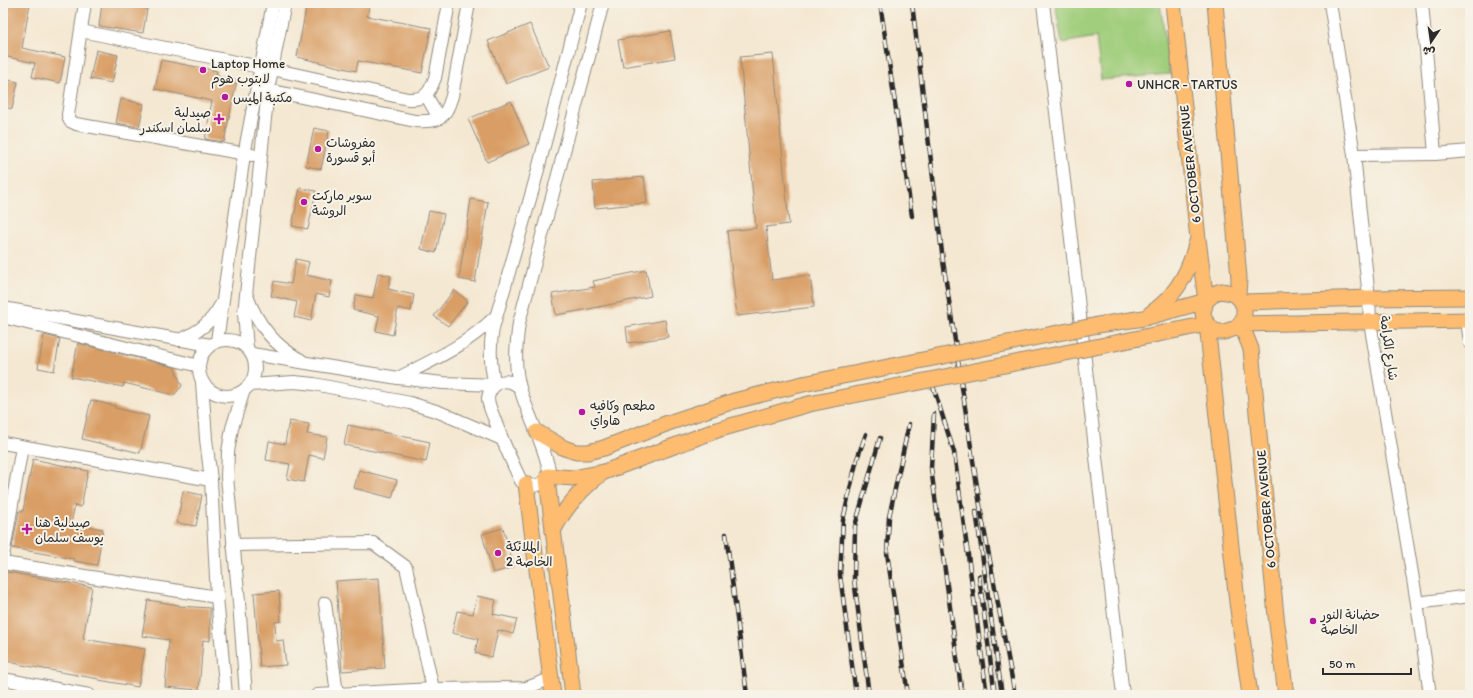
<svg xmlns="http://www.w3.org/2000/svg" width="1473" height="698" font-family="Itim,'Playpen Sans Arabic',sans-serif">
  <rect width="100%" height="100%" fill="#f7f3e8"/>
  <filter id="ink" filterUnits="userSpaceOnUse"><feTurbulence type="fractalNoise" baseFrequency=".025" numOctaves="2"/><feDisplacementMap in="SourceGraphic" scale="8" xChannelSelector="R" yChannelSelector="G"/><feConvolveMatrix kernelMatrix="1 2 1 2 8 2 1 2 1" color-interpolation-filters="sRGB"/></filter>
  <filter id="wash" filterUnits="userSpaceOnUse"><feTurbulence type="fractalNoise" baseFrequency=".012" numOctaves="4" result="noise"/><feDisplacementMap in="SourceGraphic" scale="16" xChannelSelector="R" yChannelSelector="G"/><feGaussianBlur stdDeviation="0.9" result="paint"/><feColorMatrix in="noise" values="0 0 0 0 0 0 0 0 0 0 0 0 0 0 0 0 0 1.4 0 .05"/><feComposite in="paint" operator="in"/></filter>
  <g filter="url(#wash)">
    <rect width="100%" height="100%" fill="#f4e8d2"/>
    <path fill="#a0ce7c" stroke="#667c54" d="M1055 3H1160L1170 74 1101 80 1096 37 1062 43Z"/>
    <g id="blocks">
      <g fill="#d99e65">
        <path d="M3 3H30L22 48 65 57 60 83 32 77 35 63 3 56Z"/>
        <path d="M102 3H148L143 33 99 26Z"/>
        <path d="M307 3H370L367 16 431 28 422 73 358 61 356 71 297 57Z"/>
        <path d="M530 24 549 67 506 84 488 41Z"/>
        <path d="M670 31 675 58 623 67 618 40Z"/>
        <path d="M96 50 118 55 112 83 90 79Z"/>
        <path d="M773 54 789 224 766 227 772 280 810 275 814 307 737 316 727 231 756 228 740 57Z"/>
        <path d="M161 60 217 71 216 76 237 80 224 142 205 139 212 101 155 89Z"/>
        <path d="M3 79 18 82 12 109 3 107Z"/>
        <path d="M121 99 144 104 139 127 116 123Z"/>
        <path d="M511 101 529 144 487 162 468 119Z"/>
        <path d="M314 128 329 131 321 169 306 166Z"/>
        <path d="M644 177 647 203 595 208 593 182Z"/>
        <path d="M300 188 316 191 308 229 292 226Z"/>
        <path d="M471 199 488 202 475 282 459 279Z"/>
        <path d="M429 211 444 214 436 253 421 249Z"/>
        <path d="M296 259 309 262 306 275 332 281 329 297 316 294 311 321 294 317 297 302 271 296 274 281 291 284Z"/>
        <path d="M646 270 651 296 584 310 556 315 552 294 595 287 593 281Z"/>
        <path d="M378 273 391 276 388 289 414 295 411 311 398 308 393 335 376 331 379 316 353 310 356 295 373 298Z"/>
        <path d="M454 290 468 301 448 326 434 316Z"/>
        <path d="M665 320 668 337 628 343 626 327Z"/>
        <path d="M44 335 60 339 54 371 38 368Z"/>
        <path d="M78 343 174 367 182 386 174 395 124 383 123 387 71 377Z"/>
        <path d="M91 400 115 406V408L149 416 140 453 82 439Z"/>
        <path d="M289 421 309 424 307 434 327 437 323 458 309 455 304 482 287 479 290 464 266 460 269 441 285 444Z"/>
        <path d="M348 425 430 442 426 462 344 445Z"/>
        <path d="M33 459 88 471 81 507 75 505 71 523 103 529 97 565 74 561V559L12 548 19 511H23Z"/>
        <path d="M359 470 397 480 392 498 354 488Z"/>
        <path d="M183 491 202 495 196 526 177 523Z"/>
        <path d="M503 528 514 567 493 573 482 534Z"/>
        <path d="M7 572 92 587 83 639 145 649 138 687 99 680V679L22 665 3 660V594Z"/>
        <path d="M379 578 385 668 342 671 336 581Z"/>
        <path d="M279 591 281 621 275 622 276 641 283 640 286 665 260 667 254 593Z"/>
        <path d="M477 596 496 600 493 614 517 619 513 634 498 630 492 657 475 653 478 639 452 633 457 611 473 614Z"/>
        <path d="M148 600 179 605V606L210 608V641L203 640 199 690 165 687 169 640 142 636Z"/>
      </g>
    </g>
  </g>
  <g filter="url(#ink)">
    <use href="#blocks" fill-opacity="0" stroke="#908a7e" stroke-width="1"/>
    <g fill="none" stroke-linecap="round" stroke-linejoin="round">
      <g stroke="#908a7e" stroke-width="14">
        <g id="minor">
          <path d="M85 3 68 115 70 121 76 124 252 155"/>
          <path d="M1043 3 1076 281 1123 695"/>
          <path d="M1330 3 1354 155 1369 298 1370 322 1417 603 1430 695"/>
          <path d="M1422 3 1435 154"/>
          <path d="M81 31 260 67"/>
          <path d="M272 69 408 99C425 100 429 94 435 78L449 3"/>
          <path d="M268 90 415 121C439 122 445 120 452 96L469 3"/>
          <path d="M426 95 439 118"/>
          <path d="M1354 155 1435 154 1470 151"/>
          <path d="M247 296C257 323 274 346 301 360"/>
          <path d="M3 308 210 345"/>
          <path d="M3 317 199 366"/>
          <path d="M1467 320 1470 343"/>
          <circle cx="227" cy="368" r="28"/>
          <path d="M179 340C198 333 211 323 220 306"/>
          <path d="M217 341 244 155 273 3"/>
          <path d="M247 348 244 313 261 156 268 90 285 3"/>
          <path d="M252 354 398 378 443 383 495 385C490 365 489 348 493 328L534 185 581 3"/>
          <path d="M398 378C435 359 465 346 495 317"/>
          <path d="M202 382 206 439 211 480 217 597 226 695"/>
          <path d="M250 385 294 382 314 384 410 403 439 412 502 439"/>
          <path d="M520 388C514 382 506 379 498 383 493 386 489 391 488 398 488 405 492 412 494 418 502 440 511 460 521 481 532 490 548 485 549 470 543 441 528 416 520 388 514 367 516 345 519 323L603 3"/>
          <path d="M244 390 232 428 228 452 227 477 239 602 246 695"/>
          <path d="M3 443 211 480"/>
          <path d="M233 545 373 543 406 567 433 689 438 695"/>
          <path d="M3 556 22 447"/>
          <path d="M3 563 217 597"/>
          <path d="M325 603 337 694"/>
          <path d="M1417 603 1470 596"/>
          <path d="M3 679 89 695"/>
          <path d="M317 695 433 689 526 688 550 679"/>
        </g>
      </g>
      <g stroke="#908a7e" stroke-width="17">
        <g id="major">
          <path d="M1215 3 1239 278 1238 296"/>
          <path d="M1242 302 1369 298 1470 297"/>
          <path d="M1150 314C1175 297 1189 273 1196 244"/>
          <path d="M1098 325 1144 318 1206 301 1215 293 1221 291 1233 293 1240 299 1244 307V319L1236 328 1224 332H1218L1212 329 1204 319 1203 313 1206 301 1198 239 1173 3"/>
          <path d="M1105 345 1207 324 1237 602 1250 695"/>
          <path d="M537 432 564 448 576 452H588L604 448 668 423 734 401 803 384"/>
          <path d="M548 476 573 478 604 472 720 429 809 404"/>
          <path d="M547 479 573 695"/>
          <path d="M526 484 553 695"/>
          <path d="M553 531C565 507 581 489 602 473"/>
          <path d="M1286 695 1276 616 1251 349 1241 324 1470 320"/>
        </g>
      </g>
      <use href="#minor" stroke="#fff" stroke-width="12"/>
      <use href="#major" stroke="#fdbc70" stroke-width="15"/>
      <g stroke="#2b2b2b" stroke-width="4.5">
        <g id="rail">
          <path d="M880 3 912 216"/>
          <path d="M912 3 943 261 974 467 982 518 1015 695"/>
          <path d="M789 4V3"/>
          <path d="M933 386 954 452 987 695"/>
          <path d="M934 414 931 468 962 695"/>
          <path d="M976 511 1002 695"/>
          <path d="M726 534 747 695"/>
          <path d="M979 576 995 695"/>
          <path d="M856 695 840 575 843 520 857 459 866 434"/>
          <path d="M869 695 854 579 855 526 880 438"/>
          <path d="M908 695 887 553 889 517 909 424"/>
        </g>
      </g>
      <use href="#rail" stroke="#f7f3e8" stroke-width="3" stroke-dasharray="9" stroke-linecap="butt"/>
      <g stroke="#908a7e" stroke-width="17" stroke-linecap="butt">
        <g id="major-bridge">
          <path d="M803 384 1098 325"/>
          <path d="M809 404 1105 345"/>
        </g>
      </g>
      <use href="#major-bridge" stroke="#fdbc70" stroke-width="15"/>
    </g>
  </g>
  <g fill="#b5179e" stroke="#f7f3e8" stroke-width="1.5">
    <circle cx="203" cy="70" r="4"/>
    <circle cx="1129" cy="84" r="4"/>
    <circle cx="225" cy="97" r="4"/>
    <path d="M217 113h4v4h4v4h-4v4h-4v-4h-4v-4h4z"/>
    <circle cx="318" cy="149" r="4"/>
    <circle cx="304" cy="202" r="4"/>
    <circle cx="582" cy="412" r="4"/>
    <path d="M25 523h4v4h4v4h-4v4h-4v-4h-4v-4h4z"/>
    <circle cx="498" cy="553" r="4"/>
    <circle cx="1313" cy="621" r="4"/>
  </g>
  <g text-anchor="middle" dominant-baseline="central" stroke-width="4" stroke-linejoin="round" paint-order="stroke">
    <g font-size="13" fill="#2b2b2b" stroke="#f7f3e8" text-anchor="start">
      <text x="211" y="63">Laptop Home<tspan x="211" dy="15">لابتوب هوم</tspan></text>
      <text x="1137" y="84">UNHCR - TARTUS</text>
      <text x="233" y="97">مكتبة الميس</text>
      <text x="211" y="112" text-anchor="end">صيدلية<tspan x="211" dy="15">سلمان اسكندر</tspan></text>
      <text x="326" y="142">مفروشات<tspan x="326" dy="15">أبو قسورة</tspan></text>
      <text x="312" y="195">سوبر ماركت<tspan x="312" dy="15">الروشة</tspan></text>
      <text x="590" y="405">مطعم وكافيه<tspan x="590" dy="15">هاواي</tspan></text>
      <text x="35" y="522">صيدلية هنا<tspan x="35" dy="15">يوسف سلمان</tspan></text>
      <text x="506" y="546">الملائكة<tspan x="506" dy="15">الخاصة 2</tspan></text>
      <text x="1321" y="614">حضانة النور<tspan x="1321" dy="15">الخاصة</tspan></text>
    </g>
    <g font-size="13" fill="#2b2b2b" stroke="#f7f3e8">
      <text transform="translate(1190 164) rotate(-96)">6 OCTOBER AVENUE</text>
      <text transform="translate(1389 348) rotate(82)">شارع الكرامة</text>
      <text transform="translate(1266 509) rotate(-95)">6 OCTOBER AVENUE</text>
    </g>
  </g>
  <rect width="1473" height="698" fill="none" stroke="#f7f3e8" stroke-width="16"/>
  <g transform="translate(1431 42) rotate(193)" stroke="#f7f3e8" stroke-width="3" paint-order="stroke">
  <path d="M0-3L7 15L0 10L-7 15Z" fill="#2b2b2b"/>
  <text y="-6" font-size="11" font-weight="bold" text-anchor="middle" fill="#2b2b2b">ش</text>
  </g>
  <path d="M1323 668v6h88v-6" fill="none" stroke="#2b2b2b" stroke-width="2"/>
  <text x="1329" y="668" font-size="12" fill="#2b2b2b" stroke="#f7f3e8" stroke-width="3" paint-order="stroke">50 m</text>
</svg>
